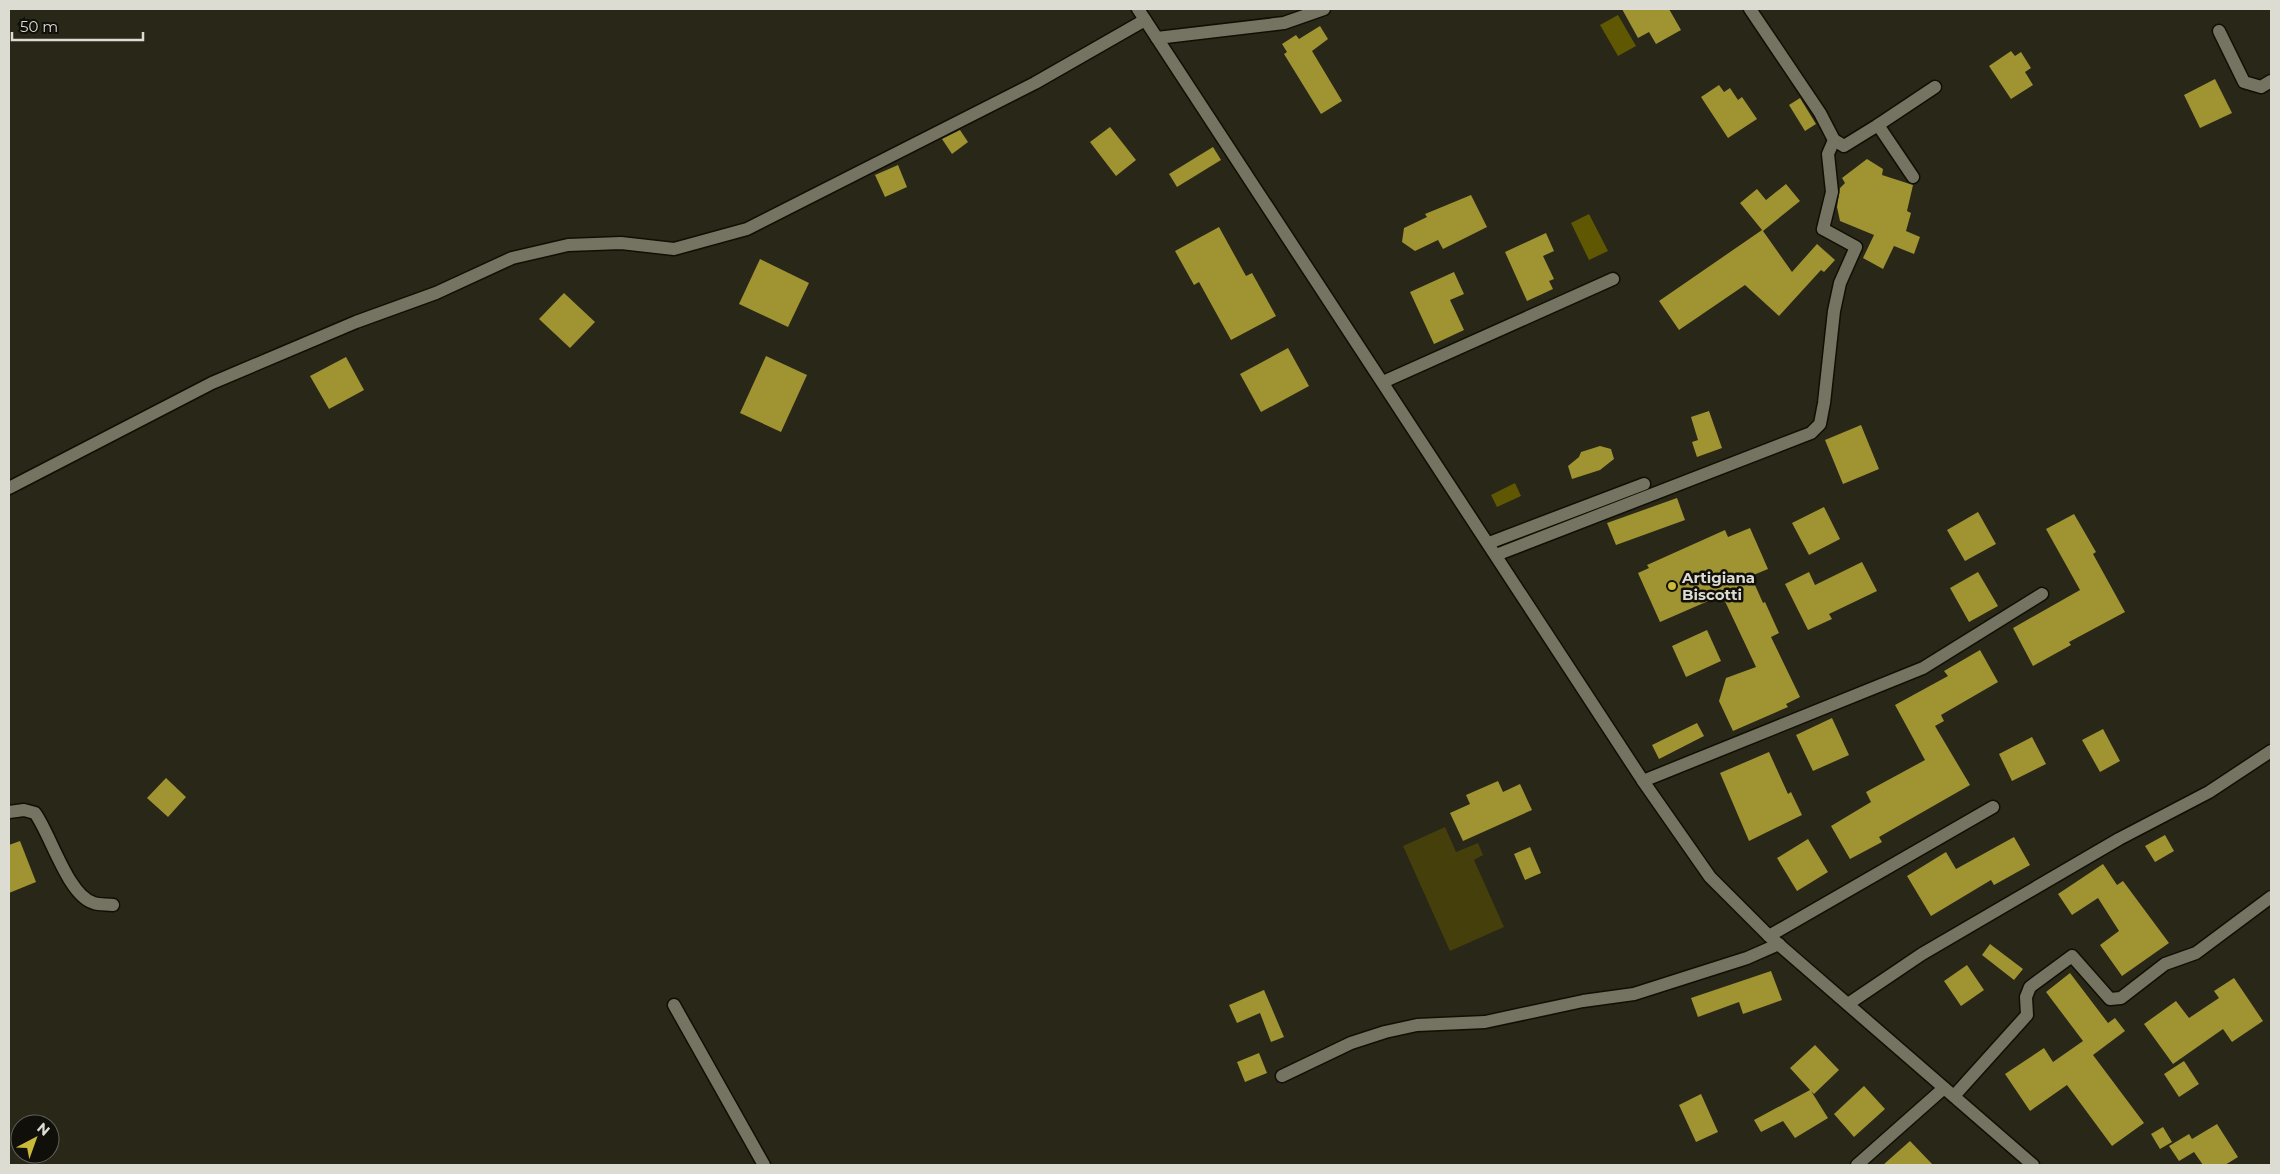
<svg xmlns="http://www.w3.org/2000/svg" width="2280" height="1174" font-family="Montserrat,sans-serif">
  <rect width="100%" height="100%" fill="#282718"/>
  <path fill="#453f0c" d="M1445 827 1456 852 1478 843 1483 855 1474 860 1504 927 1450 951 1403 846Z"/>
  <g fill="#605702">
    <path d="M1618 15 1636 46 1618 56 1600 25Z"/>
    <path d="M1589 214 1608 251 1589 260 1571 223Z"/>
    <path d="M1515 483 1521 496 1497 507 1491 495Z"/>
  </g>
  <g fill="#a09332">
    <path d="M1622 9H1669L1681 30 1656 44 1649 32 1638 38Z"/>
    <path d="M1320 26 1328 39 1312 51 1342 101 1321 114 1284 54 1287 52 1282 44 1296 35 1299 39Z"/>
    <path d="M2011 51 2015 56 2021 52 2031 68 2025 72 2033 85 2011 99 1989 66Z"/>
    <path d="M2215 79 2232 113 2200 128 2184 95Z"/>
    <path d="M1719 85 1724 92 1730 88 1738 100 1742 97 1757 119 1728 138 1701 97Z"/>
    <path d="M1800 98 1816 124 1805 131 1789 105Z"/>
    <path d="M1110 127 1136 160 1116 176 1090 142Z"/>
    <path d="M960 130 968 142 952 154 942 139Z"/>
    <path d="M1213 147 1221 160 1177 187 1169 174Z"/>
    <path d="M1867 159 1883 169 1882 175 1913 185 1907 211 1911 213 1906 231 1920 237 1914 254 1894 246 1883 269 1863 258 1874 235 1840 221 1837 207 1840 188 1845 183 1842 178Z"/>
    <path d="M898 165 907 187 885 197 875 175Z"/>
    <path d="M1786 184 1800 201 1763 231 1792 272 1817 244 1835 260 1824 272 1821 270 1779 316 1745 285 1679 330 1659 301 1762 230 1740 203 1757 189 1766 200Z"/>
    <path d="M1471 195 1487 227 1443 249 1438 240 1415 251 1402 242 1404 228 1427 217 1425 214Z"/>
    <path d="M1219 227 1246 276 1252 273 1276 316 1231 340 1199 282 1194 285 1175 251Z"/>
    <path d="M1546 233 1554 251 1543 256 1554 279 1549 281 1553 289 1527 301 1505 252Z"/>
    <path d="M760 259 809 283 788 327 739 304Z"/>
    <path d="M1454 272 1464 294 1450 300 1464 330 1434 344 1410 292Z"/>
    <path d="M564 293 595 322 570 348 539 319Z"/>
    <path d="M1288 348 1309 386 1261 412 1240 374Z"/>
    <path d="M766 356 807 375 781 432 740 413Z"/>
    <path d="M346 357 364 390 329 409 310 376Z"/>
    <path d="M1709 411 1722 448 1697 457 1692 442 1698 440 1691 417Z"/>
    <path d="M1861 425 1879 469 1843 484 1825 440Z"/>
    <path d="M1600 446 1611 449 1614 459 1600 470 1572 479 1568 466 1579 457 1581 452Z"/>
    <path d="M1677 498 1685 520 1616 545 1607 523Z"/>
    <path d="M1824 507 1840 539 1809 555 1792 523Z"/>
    <path d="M1978 512 1996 544 1965 561 1947 530Z"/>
    <path d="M2074 514 2096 552 2093 554 2125 612 2069 642 2071 645 2033 666 2013 628 2080 590 2046 529Z"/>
    <path d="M1750 528 1768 569 1751 576 1763 603 1765 602 1779 633 1771 637 1800 697 1786 704 1788 707 1733 731 1719 701 1726 678 1756 667 1722 595 1660 622 1638 573 1649 568 1647 565 1725 530 1728 537Z"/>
    <path d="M1862 562 1877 591 1829 614 1832 619 1808 630 1785 584 1809 572 1815 585Z"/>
    <path d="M1978 572 1998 606 1969 622 1950 588Z"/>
    <path d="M1707 630 1721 661 1686 677 1672 646Z"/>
    <path d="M1980 650 1998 682 1941 715 1944 721 1935 726 1970 785 1879 837 1882 842 1850 859 1831 826 1871 802 1866 792 1925 760 1895 705 1948 676 1944 671Z"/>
    <path d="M1832 718 1849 755 1813 771 1796 735Z"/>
    <path d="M1697 723 1704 736 1659 759 1652 745Z"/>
    <path d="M2103 729 2120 761 2100 772 2082 740Z"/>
    <path d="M2032 737 2046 764 2012 781 1999 754Z"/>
    <path d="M1769 752 1788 794 1791 792 1802 815 1749 841 1720 773Z"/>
    <path d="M166 778 186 797 168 817 147 798Z"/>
    <path d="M1498 781 1503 792 1520 784 1532 810 1463 841 1450 813 1470 804 1466 795Z"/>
    <path d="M2165 835 2174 851 2155 862 2145 846Z"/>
    <path d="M2014 837 2030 865 1994 885 1991 880 1931 916 1907 876 1946 852 1956 869Z"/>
    <path d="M1808 839 1828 872 1797 891 1777 858Z"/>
    <path d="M20 841 36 882 9 893V845Z"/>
    <path d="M1530 847 1541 873 1525 880 1514 854Z"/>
    <path d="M2103 864 2117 885 2123 881 2169 943 2122 976 2100 945 2119 931 2098 898 2072 915 2058 894Z"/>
    <path d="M1990 944 2023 969 2014 980 1982 955Z"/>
    <path d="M1967 965 1984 990 1961 1006 1944 981Z"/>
    <path d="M1771 971 1782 1000 1743 1014 1739 1002 1698 1017 1691 998Z"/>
    <path d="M2070 973 2108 1023 2115 1018 2125 1031 2093 1055 2144 1123 2112 1146 2067 1085 2030 1111 2005 1074 2044 1048 2053 1062 2083 1041 2046 992Z"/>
    <path d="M2234 978 2263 1021 2232 1042 2223 1029 2173 1064 2144 1024 2176 1001 2189 1018 2219 998 2214 991Z"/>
    <path d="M1264 990 1284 1037 1271 1042 1260 1013 1237 1023 1229 1005Z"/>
    <path d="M1815 1045 1839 1070 1814 1094 1811 1091 1828 1118 1795 1138 1783 1121 1761 1132 1754 1120 1810 1090 1790 1068Z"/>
    <path d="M1259 1053 1267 1073 1245 1082 1237 1062Z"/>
    <path d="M2184 1061 2199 1084 2179 1097 2164 1074Z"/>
    <path d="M1864 1086 1885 1109 1854 1137 1834 1114Z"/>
    <path d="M1701 1094 1718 1132 1696 1142 1679 1105Z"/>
    <path d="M2217 1124 2238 1157 2225 1165H2203L2194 1152 2179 1161 2169 1146 2189 1134 2192 1139Z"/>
    <path d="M2163 1127 2172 1142 2160 1149 2151 1134Z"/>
    <path d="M1910 1141 1933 1165H1883Z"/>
  </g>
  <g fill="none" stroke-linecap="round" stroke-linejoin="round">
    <g stroke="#110f03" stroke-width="15">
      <g id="minor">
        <path d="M1138 9 1643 781 1710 877 1769 936 2033 1165"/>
        <path d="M1750 9 1820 113 1834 140 1844 146 1878 125 1913 177"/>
        <path d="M2219 31 2244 82 2261 87 2271 81"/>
        <path d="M1157 38 1284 23 1324 9"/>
        <path d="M1878 125 1935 87"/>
        <path d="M1383 382 1613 279"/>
        <path d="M9 488 212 383 356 322 436 293 512 258 568 245 621 243 674 249 747 229 1035 83 1145 20"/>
        <path d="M1489 543 1644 484"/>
        <path d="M1496 555 1811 433 1820 424 1824 403 1834 311 1840 283 1856 247 1823 229 1832 192 1828 154 1834 140"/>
        <path d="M1643 781 1923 668 2042 594"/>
        <path d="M9 812 24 810 35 813C51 835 68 896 94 903 100 905 107 904 113 905"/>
        <path d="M1769 936 1993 807"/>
        <path d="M1848 1004 1922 954 2119 839 2209 792 2271 751"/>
        <path d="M674 1005 764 1165"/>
        <path d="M1282 1076 1351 1043 1385 1032 1417 1025 1485 1022 1583 1001 1634 994 1747 958 1779 944"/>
        <path d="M1954 1096 2027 1015 2026 997 2030 987 2072 956 2110 999 2121 998 2165 964 2196 953 2271 897"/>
        <path d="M1857 1165 1944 1088"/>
      </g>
    </g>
    <use href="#minor" stroke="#757362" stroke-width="12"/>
  </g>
  <circle fill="#caba3a" stroke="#100f09" stroke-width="2" cx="1672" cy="586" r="5"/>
  <g text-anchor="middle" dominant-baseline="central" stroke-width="5" stroke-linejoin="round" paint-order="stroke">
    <g font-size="15" font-weight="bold" fill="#dddcd3" stroke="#100f09" text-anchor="start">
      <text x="1682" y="577">Artigiana<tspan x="1682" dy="17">Biscotti</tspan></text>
    </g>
  </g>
  <rect width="2280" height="1174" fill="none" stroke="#dddcd3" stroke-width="20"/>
  <g transform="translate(35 1139) rotate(41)"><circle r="24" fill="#100f09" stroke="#62615a"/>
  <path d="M0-4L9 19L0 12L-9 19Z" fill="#caba3a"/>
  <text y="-8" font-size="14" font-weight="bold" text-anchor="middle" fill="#dddcd3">N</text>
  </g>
  <path d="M12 32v8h131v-8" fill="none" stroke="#dddcd3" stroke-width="2.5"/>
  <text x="20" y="32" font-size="15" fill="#dddcd3" stroke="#100f09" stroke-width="4" paint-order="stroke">50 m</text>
</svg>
